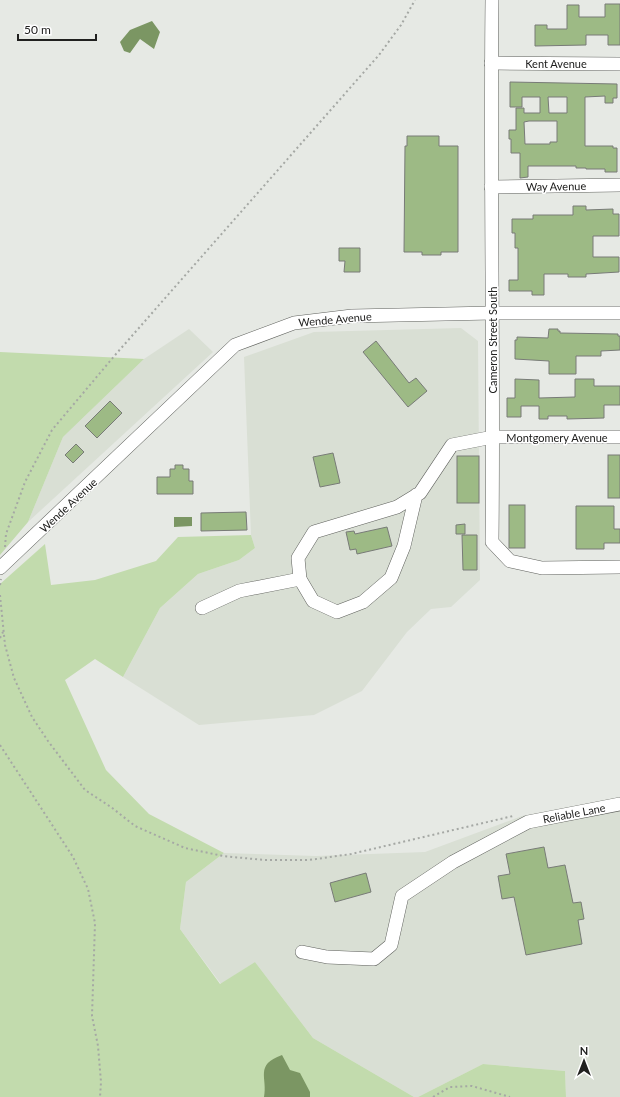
<svg xmlns="http://www.w3.org/2000/svg" width="620" height="1097" font-family="Lato,sans-serif">
  <rect width="100%" height="100%" fill="#e6e9e4"/>
  <g fill="#d9dfd4">
    <path d="M461 328 478 341 480 580 451 607 431 609 407 632 362 691 314 715 199 725 123 677 160 608 198 574 239 560 255 548 251 535 244 357 314 332Z"/>
    <path d="M189 329 213 352 28 522 63 437 144 359Z"/>
    <path d="M620 797V1097H566L565 1071 483 1064 418 1097H414L313 1038 255 962 221 984 180 929 186 882 224 853 316 856 425 852 522 816Z"/>
  </g>
  <g fill="#c2dbad">
    <path d="M0 352 144 359 63 437 28 522 0 555Z"/>
    <path d="M251 535 255 548 239 560 198 574 160 608 123 677 95 659 65 680 106 770 149 814 224 853 186 882 180 929 220 984 255 962 313 1038 414 1097H0V584L45 544 51 585 95 580 156 561 178 537Z"/>
    <path d="M483 1064 565 1071 566 1097H418Z"/>
  </g>
  <g fill="#7b9663">
    <path d="M152 21 160 32 154 49 140 39 130 53 124 51 120 42 130 30Z"/>
    <path d="M174 517H192V526L174 527Z"/>
    <path d="M282 1055 290 1070 300 1073 310 1092V1097H264C268 1078 254 1065 282 1055Z"/>
  </g>
  <g fill="#9dba85" stroke="#787b77" fill-rule="evenodd">
    <path d="M605 4H620V45H608V35H586V45L535 46V25H547V29H567V5H579V17H605Z"/>
    <path d="M510 82 617 84V98H613V103H605V96L585 97V146H613V148H617V172H605V169H586V168H576V166H528V177L520 178V153H511V139H509V130H516V108H524V113H540V97H522V107H510ZM548 97H567V113H549ZM529 121H557V142H550V144H525L524 122Z"/>
    <path d="M407 136H439V146H458V252H441V255H422V252H404L405 146H407Z"/>
    <path d="M573 206H586V210L613 209V214H619V236H593V257H619V272L586 274V277H568V274H544V295H532V291H509V280H518V248H515V233H512V219H533V215H573Z"/>
    <path d="M339 248H360V272H344L345 261H339Z"/>
    <path d="M549 329H558V331H560V333L618 334V336H620V350L601 351V356H576V374H549V361L515 359V340H517V337L548 338Z"/>
    <path d="M376 341 409 383 416 378 427 391 408 407 363 352Z"/>
    <path d="M515 379 539 380V398L575 397V379H594V386H620V405H604V418L567 419V416H548V419H539V406H521V417H507V398H515Z"/>
    <path d="M110 401 122 413 97 438 85 426Z"/>
    <path d="M76 444 84 452 73 463 65 455Z"/>
    <path d="M333 453 340 483 320 487 313 457Z"/>
    <rect x="608" y="455" width="12" height="43"/>
    <rect x="457" y="456" width="22" height="47"/>
    <path d="M175 465H183V469H189V481H193V494H157V477H170V469H175Z"/>
    <rect x="509" y="505" width="16" height="43"/>
    <path d="M576 506H614V529H620V543H604V549H576Z"/>
    <path d="M246 512 247 530 201 531V513Z"/>
    <path d="M465 524V534H456V525Z"/>
    <path d="M387 527 392 546 357 554 356 549 350 550 346 532 354 531 355 534Z"/>
    <path d="M462 535H477V570H463Z"/>
    <path d="M544 847 548 868 565 865 573 903 581 902 584 919 578 920 582 944 526 955 514 897 502 899 498 876 510 874 506 854Z"/>
    <path d="M366 873 371 892 335 902 330 883Z"/>
  </g>
  <g fill="none" stroke-linecap="round" stroke-linejoin="round">
    <g stroke="#5f615d" stroke-width="14">
      <g id="minor">
        <path d="M492 0C490 181 494 362 492 542L510 561 542 568 620 567"/>
        <path d="M491 63 620 64"/>
        <path d="M491 187 620 185"/>
        <path d="M416 495 404 546 391 578 363 602 337 612 313 601 300 579 298 558 314 532 397 507 420 493 452 445 493 437H620"/>
        <path d="M0 568 235 345 294 323 352 316 492 313H620"/>
        <path d="M202 608 239 591 300 579"/>
        <path d="M302 952 327 957 374 959 391 945 402 896 453 862 528 822 620 804"/>
      </g>
    </g>
    <g stroke="#a5a8a4" stroke-width="2" stroke-dasharray="2 3" stroke-linecap="butt">
      <path d="M5 547 6 534 25 482 52 430 116 354 379 55 401 25 415 0"/>
      <path d="M0 585 1 579"/>
      <path d="M0 595 5 645 14 678 32 717 48 741 85 790 111 807 135 826 185 848 223 856 264 860H309L351 854 513 816"/>
      <path d="M0 638 3 632"/>
      <path d="M0 745 73 857 88 889 95 923 92 1016 98 1046 101 1082 100 1097"/>
      <path d="M433 1097 450 1087 472 1086 510 1097"/>
    </g>
    <use href="#minor" stroke="#fff" stroke-width="13"/>
  </g>
  <g text-anchor="middle" dominant-baseline="central" stroke-width="3" stroke-linejoin="round" paint-order="stroke">
    <g font-size="11" fill="#20201f" stroke="#fff">
      <text x="556" y="63">Kent Avenue</text>
      <text transform="translate(556 186) rotate(-1)">Way Avenue</text>
      <text transform="translate(335 319) rotate(-5)">Wende Avenue</text>
      <text transform="translate(492 340) rotate(-90)">Cameron Street South</text>
      <text x="557" y="437">Montgomery Avenue</text>
      <text transform="translate(68 505) rotate(-43)">Wende Avenue</text>
      <text transform="translate(574 813) rotate(-11)">Reliable Lane</text>
    </g>
  </g>
  <g transform="translate(584 1061)" stroke="#ffffff" stroke-width="3" paint-order="stroke">
  <path d="M0-3L7 15L0 10L-7 15Z" fill="#20201f"/>
  <text y="-6" font-size="11" font-weight="bold" text-anchor="middle" fill="#20201f">N</text>
  </g>
  <path d="M18 34v6h78v-6" fill="none" stroke="#20201f" stroke-width="2"/>
  <text x="24" y="34" font-size="12" fill="#20201f" stroke="#ffffff" stroke-width="3" paint-order="stroke">50 m</text>
</svg>
